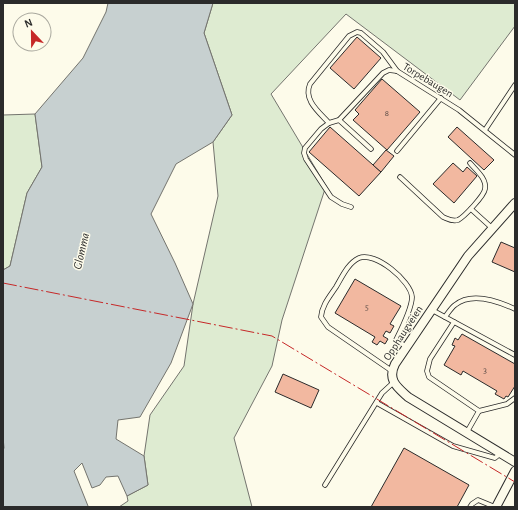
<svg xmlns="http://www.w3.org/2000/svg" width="518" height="510" font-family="'Alegreya Sans',sans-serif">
  <rect width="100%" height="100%" fill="#fdfbea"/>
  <g fill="#deebd1" stroke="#74746e">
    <path d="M213 3H515V26L460 100 346 14 271 94 326 186 282 320 272 366 234 438 252 507H119L128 501 127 496 148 485 144 456 150 415 184 366 193 304 218 196 213 142 232 115 204 33Z"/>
    <path d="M35 114 42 167 27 193 10 266 3 270V115Z"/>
  </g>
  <path fill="#c7d0d0" stroke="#74746e" d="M108 3H213L204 33 232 115 213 142 176 164 151 214 175 263 193 304 171 363 140 417 118 420 116 439 144 456 148 485 127 496 118 476 106 477 100 485 92 488 82 463 74 471 88 506 87 507H3V450L4 448 3 437V270L10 266 27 193 42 167 35 114 83 58 106 12Z"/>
  <g fill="#f2b8a0" stroke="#2b2b2b">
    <path d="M357 37 381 58 354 89 330 68Z"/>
    <path d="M382 79 420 112 387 150 353 120 359 114 355 110Z"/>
    <path d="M330 127 381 172 359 196 309 152Z"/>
    <path d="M457 127 494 160 484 170 448 137Z"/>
    <path d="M386 150 394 156 381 172 373 165Z"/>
    <path d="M453 163 463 172 467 167 477 176 454 203 433 184Z"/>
    <path d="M501 242 515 248V272L492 262Z"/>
    <path d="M355 279 401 306 390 324 394 326 390 333 386 331 383 336 388 339 385 344 380 341 377 345 372 342 375 337 335 313Z"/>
    <path d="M462 334 515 364V386L508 397 506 396 504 399 495 394 497 391 463 371 461 375 444 365 455 346 452 345 455 338 458 340Z"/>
    <path d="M283 374 319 390 311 408 275 392Z"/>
    <path d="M404 448 469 485 457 507H371Z"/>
  </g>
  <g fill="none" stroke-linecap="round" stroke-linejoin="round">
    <g stroke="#2b2b2b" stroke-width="5.5">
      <g id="lane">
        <path d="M339 120 371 149"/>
        <path d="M329 123C319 112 303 100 310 84L349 36 357 32 361 33 383 52 397 71"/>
        <path d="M485 130 515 85"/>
        <path d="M397 151 441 98"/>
        <path d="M400 177 443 217C448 219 452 222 458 220 464 217 484 196 485 189 487 179 476 170 470 163"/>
        <path d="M351 207 342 204 331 197 306 159 304 153 305 148 321 129 329 123 339 120 383 73 389 70 397 71 459 110 515 155"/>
        <path d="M471 209 492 228"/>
        <path d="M432 310 515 355"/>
        <path d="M445 317C448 313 451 308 455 305 472 291 498 301 515 309"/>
        <path d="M454 322 430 359 427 371 429 377 479 411 467 432"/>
        <path d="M392 371 328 327 321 317C322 305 330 296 336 287 342 277 348 263 359 258 375 251 411 281 412 297 412 308 401 330 396 340L407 347"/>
        <path d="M377 403 453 446 495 458 501 453"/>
        <path d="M479 411 507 404 515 398"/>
        <path d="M325 485 382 393 394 382"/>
        <path d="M470 507 472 504 478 500 495 507"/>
      </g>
    </g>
    <g stroke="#2b2b2b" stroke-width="10">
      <g id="street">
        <path d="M515 203 468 256 395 364C387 380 397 387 408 397L515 462"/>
        <path d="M496 507 515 471"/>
      </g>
    </g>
    <use href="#lane" stroke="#fdfbea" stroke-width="4"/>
    <use href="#street" stroke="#fdfbea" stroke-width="8"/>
    <path stroke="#c62828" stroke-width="1" stroke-dasharray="14 3 2 3" stroke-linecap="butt" d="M3 283 272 336 515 482"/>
  </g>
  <g text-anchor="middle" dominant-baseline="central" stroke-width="3" stroke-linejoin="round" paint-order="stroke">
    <g font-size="9" fill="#5d4e48">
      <text x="387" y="113">8</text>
      <text x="367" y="307">5</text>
      <text x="485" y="370">3</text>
    </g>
    <g font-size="11" fill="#2b2b2b" stroke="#fdfbea">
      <text transform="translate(428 80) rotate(31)">Torpebaugen</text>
      <text transform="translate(403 333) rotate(-57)">Opphaugveien</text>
    </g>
    <g font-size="12" font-style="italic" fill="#2b2b2b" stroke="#fdfbea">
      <text transform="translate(81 251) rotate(-77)">Glomma</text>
    </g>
  </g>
  <rect width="518" height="510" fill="none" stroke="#2b2b2b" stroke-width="8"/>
  <g transform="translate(32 32) rotate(338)"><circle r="19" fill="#fdfbea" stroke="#a9a89e"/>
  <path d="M0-3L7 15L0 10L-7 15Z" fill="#c62828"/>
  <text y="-6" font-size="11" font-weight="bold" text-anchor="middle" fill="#2b2b2b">N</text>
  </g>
</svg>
